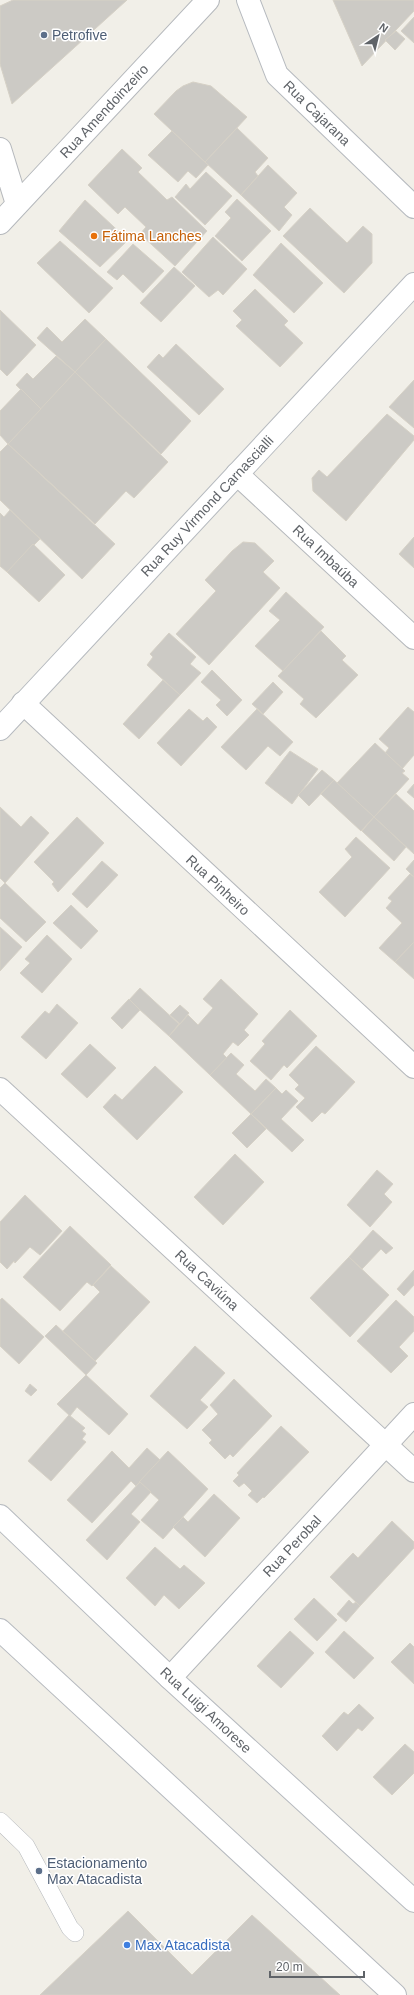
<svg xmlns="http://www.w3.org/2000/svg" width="414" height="1995" font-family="Helvetica,sans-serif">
  <rect width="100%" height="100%" fill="#f1efe8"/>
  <g fill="#cccac5" stroke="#d6d1c6">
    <path d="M13 0H127L12 104 0 64V6Z"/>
    <path d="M333 0H414V11L362 66Z"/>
    <path d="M414 17V43L401 31Z"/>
    <path d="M396 31 405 39 395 50 385 40Z"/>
    <path d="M193 82 211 86 247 117 205 162 154 114 176 91 183 86Z"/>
    <path d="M237 128 268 158 255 172 258 176 241 195 205 162Z"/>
    <path d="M172 131 208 165 196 178 188 171 178 182 148 155Z"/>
    <path d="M122 149 142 168 138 172 167 200 172 197 207 231 175 266 140 234 146 227 125 207 118 214 88 185Z"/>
    <path d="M268 165 297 193 284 207 292 215 279 231 241 195Z"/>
    <path d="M206 172 232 196 205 225 175 197 186 184 190 189Z"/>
    <path d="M237 199 271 231 242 261 215 236 231 218 225 212Z"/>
    <path d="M85 200 128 240 100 267 59 231Z"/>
    <path d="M310 208 347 243 363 226 372 234V263L344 293 283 236Z"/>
    <path d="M213 237 247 269 223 295 218 290 209 297 182 272Z"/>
    <path d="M60 241 113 288 89 313 37 263Z"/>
    <path d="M281 243 323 283 294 313 253 275Z"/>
    <path d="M133 244 164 271 143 293 123 274 117 280 107 272Z"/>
    <path d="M174 267 195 286 161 322 140 303Z"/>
    <path d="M255 289 288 321 284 325 303 343 280 367 236 326 242 320 233 311Z"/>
    <path d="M0 310 36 345 7 376 0 369Z"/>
    <path d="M85 319 106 339 75 372 37 338 47 327 62 342Z"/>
    <path d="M106 339 191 421 161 454 75 372Z"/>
    <path d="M176 344 224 389 199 415 147 367 159 354 163 358Z"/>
    <path d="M56 356 75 372 41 409 16 385 27 373 33 379Z"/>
    <path d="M75 372 168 462 134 498 126 491 95 524 8 444Z"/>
    <path d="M414 380V428L389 407Z"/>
    <path d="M21 389 41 409 8 444 0 435V411Z"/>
    <path d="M387 414 414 436V440L346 521 313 491 312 478 319 470 327 477Z"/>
    <path d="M8 444 115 544 82 579 0 500V452Z"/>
    <path d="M10 510 40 539 7 572 0 566V513L4 517Z"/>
    <path d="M414 537V568L399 554Z"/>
    <path d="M243 542 255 543 274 561 263 572 280 588 209 665 176 634 216 591 205 580 232 551Z"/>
    <path d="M33 544 65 575 39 602 7 572Z"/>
    <path d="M286 592 324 627 283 671 255 646 280 620 269 611Z"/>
    <path d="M321 631 346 656 342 660 358 675 316 718 300 704 304 699 278 676Z"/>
    <path d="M169 633 196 657 190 664 201 673 180 695 147 665 153 657 150 654Z"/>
    <path d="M212 670 242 700 227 716 216 705 221 700 201 682Z"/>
    <path d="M163 680 180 695 139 739 123 724Z"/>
    <path d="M273 682 283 692 263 714 252 704Z"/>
    <path d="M408 707 414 712V755L402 769 385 753 389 748 379 739Z"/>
    <path d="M189 709 203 721 207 717 217 727 181 766 157 743Z"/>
    <path d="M257 709 293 742 280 756 268 746 246 770 221 747Z"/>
    <path d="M375 743 405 771 402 773 409 779 374 817 337 783Z"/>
    <path d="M290 751 318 769 292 804 265 783Z"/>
    <path d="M322 770 334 780 309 806 298 795Z"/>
    <path d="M334 780 374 817 361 831 321 794Z"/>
    <path d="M414 784V798L407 792Z"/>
    <path d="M396 794 414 811V854L374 817Z"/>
    <path d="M0 807 21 827 31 816 49 833 5 883 0 878Z"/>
    <path d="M77 817 104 843 58 892 52 884 54 882 34 862Z"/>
    <path d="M374 817 406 847 394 861 362 831Z"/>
    <path d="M356 837 390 868 345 917 319 892 352 857 345 849Z"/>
    <path d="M414 860V877L406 869Z"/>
    <path d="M102 861 118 875 87 908 72 894Z"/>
    <path d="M410 874 414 877V942L395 962 379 948 402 923 386 908 392 901 388 898Z"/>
    <path d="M5 883 46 922 26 942 0 918V888Z"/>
    <path d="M71 905 98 931 81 949 53 923Z"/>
    <path d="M0 927 22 947 0 971Z"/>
    <path d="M47 935 72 959 42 993 20 973 30 963 25 959Z"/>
    <path d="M414 942V979L395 962Z"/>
    <path d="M221 979 258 1014 244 1030 249 1035 238 1046 233 1042 223 1054 227 1058 210 1075 169 1036 188 1015 198 1025 213 1008 203 999Z"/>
    <path d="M140 988 179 1024 169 1036 129 1000Z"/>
    <path d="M129 999 140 1010 122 1029 111 1018Z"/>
    <path d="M57 1004 78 1023 46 1059 21 1037 45 1011 49 1014Z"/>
    <path d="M180 1005 189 1013 180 1024 170 1015Z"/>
    <path d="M290 1010 317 1036 287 1068 284 1065 271 1080 250 1061 265 1044 262 1041Z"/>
    <path d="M90 1044 116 1068 87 1098 61 1074Z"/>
    <path d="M316 1046 355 1082 325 1114 322 1112 312 1122 296 1107 305 1098 295 1089 299 1085 289 1075Z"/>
    <path d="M231 1053 244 1065 236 1074 255 1091 266 1079 276 1088 251 1114 210 1075Z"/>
    <path d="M155 1066 183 1092 137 1140 103 1107 115 1094 122 1100Z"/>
    <path d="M276 1088 282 1094 286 1090 298 1101 281 1119 304 1140 292 1152 251 1114Z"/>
    <path d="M251 1114 266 1129 247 1148 232 1133Z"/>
    <path d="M235 1154 264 1182 223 1225 194 1197Z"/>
    <path d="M377 1170 393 1184 384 1194 392 1202 370 1227 347 1205Z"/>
    <path d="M25 1195 62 1231 40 1255 30 1247 15 1263 14 1261 7 1269 0 1262V1222Z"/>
    <path d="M70 1226 111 1265 92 1286 87 1282 60 1311 23 1277Z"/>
    <path d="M373 1230 393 1248 386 1254 381 1249 362 1269 349 1257Z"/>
    <path d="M349 1257 389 1295 350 1337 310 1298Z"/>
    <path d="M111 1266 150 1302 95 1361 63 1331 100 1292 93 1285Z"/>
    <path d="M414 1270V1285L404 1296 397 1289Z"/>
    <path d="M2 1298 44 1337 19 1364 0 1346V1300Z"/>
    <path d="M396 1300 414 1317V1331L399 1347 408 1356 391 1373 357 1341Z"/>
    <path d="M56 1325 97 1363 86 1375 45 1336Z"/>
    <path d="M195 1346 225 1373 200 1400 208 1407 187 1429 150 1396Z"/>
    <path d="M86 1375 128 1414 109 1435 77 1407 70 1416 57 1404Z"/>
    <path d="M234 1379 272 1416 233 1457 230 1454 225 1459 209 1443 212 1440 202 1430 218 1414 210 1405Z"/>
    <path d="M30 1384 37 1390 31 1396 25 1391Z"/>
    <path d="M69 1415 85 1428 82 1431 86 1434 82 1439 86 1442 51 1481 28 1461Z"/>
    <path d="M281 1426 309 1452 264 1498 263 1497 257 1503 248 1495 252 1491 244 1483 239 1487 233 1481 239 1475 237 1473Z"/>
    <path d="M147 1448 160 1460 136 1486 131 1481 92 1523 67 1500 112 1451 129 1468Z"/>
    <path d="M168 1451 208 1489 163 1539 141 1520 159 1500 139 1482Z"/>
    <path d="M140 1482 151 1492 131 1514 140 1522 107 1560 86 1540Z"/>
    <path d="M214 1494 240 1518 205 1557 173 1527 183 1517 188 1522Z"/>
    <path d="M392 1521 414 1542V1548L360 1606 330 1577 353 1553 358 1558Z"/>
    <path d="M155 1547 180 1569 184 1565 205 1583 179 1609 164 1595 155 1606 126 1578Z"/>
    <path d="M314 1598 337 1620 317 1641 294 1619Z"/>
    <path d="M349 1600 353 1604 356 1602 360 1606 346 1622 337 1614Z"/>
    <path d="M290 1631 314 1653 281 1688 257 1666Z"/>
    <path d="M344 1631 374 1658 354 1679 325 1652Z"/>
    <path d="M410 1643 414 1647V1684L391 1662Z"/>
    <path d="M359 1704 374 1718 362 1731 358 1728 337 1751 322 1736 344 1712 348 1715Z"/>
    <path d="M405 1744 414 1752V1773L392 1795 373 1777Z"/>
    <path d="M128 1911 192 1975 252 1915 340 1995H40Z"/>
  </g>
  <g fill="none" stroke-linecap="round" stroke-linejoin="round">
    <g stroke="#b5b8bc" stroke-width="18">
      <path id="lane" d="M0 1821 26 1846 70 1928 75 1933"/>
    </g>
    <g stroke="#b5b8bc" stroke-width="24">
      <g id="street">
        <path d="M0 149 17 204"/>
        <path d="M0 223 208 0"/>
        <path d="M237 474 414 638"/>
        <path d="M23 703 414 1067"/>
        <path d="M0 1089 414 1471"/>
        <path d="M170 1678 414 1414"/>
      </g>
    </g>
    <g stroke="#b6babf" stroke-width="24">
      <g id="secondary">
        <path d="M248 0 277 75 414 207"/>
        <path d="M0 729 414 284"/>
        <path d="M0 1516 170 1678 414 1901"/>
        <path d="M0 1630 395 1995"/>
      </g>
    </g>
    <use href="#lane" stroke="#fff" stroke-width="17"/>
    <use href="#street" stroke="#fff" stroke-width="22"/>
    <use href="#secondary" stroke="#fff" stroke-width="22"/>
  </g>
  <g fill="#5c6f8a" stroke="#fff" stroke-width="1.5">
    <circle cx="44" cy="35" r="4"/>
    <circle cx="39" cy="1871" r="4"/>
  </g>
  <circle fill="#e8710a" stroke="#fff" stroke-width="1.5" cx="94" cy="236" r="4"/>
  <circle fill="#3f7fe0" stroke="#fff" stroke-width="1.5" cx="127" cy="1945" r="4"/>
  <g text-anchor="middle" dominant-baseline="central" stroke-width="3" stroke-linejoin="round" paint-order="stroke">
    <g font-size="14" fill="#4e5e75" stroke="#fff" text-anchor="start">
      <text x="52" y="35">Petrofive</text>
      <text x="47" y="1863">Estacionamento<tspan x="47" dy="16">Max Atacadista</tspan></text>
    </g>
    <g font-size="14" fill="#5f6368" stroke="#fff">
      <text transform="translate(104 111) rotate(-47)">Rua Amendoinzeiro</text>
      <text transform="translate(317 113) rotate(44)">Rua Cajarana</text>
      <text transform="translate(207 506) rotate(-47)">Rua Ruy Virmond Carnascialli</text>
      <text transform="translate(326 556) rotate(43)">Rua Imbaúba</text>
      <text transform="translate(218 885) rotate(43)">Rua Pinheiro</text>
      <text transform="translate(207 1280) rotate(43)">Rua Caviúna</text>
      <text transform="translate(292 1546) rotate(-47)">Rua Perobal</text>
      <text transform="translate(206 1710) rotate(43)">Rua Luigi Amorese</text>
    </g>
    <g font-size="14" fill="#c56008" stroke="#fff" text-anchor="start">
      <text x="102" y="236">Fátima Lanches</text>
    </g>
    <g font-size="14" fill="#366cbe" stroke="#fff" text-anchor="start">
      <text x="135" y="1945">Max Atacadista</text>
    </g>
  </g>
  <g transform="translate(378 36) rotate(35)" stroke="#ffffff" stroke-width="3" paint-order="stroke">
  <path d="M0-3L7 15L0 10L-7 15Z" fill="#5f6368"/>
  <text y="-6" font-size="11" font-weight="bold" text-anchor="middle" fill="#5f6368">N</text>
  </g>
  <path d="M270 1971v6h94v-6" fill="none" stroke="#5f6368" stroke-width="2"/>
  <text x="276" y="1971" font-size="12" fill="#5f6368" stroke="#ffffff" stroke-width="3" paint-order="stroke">20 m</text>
</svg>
